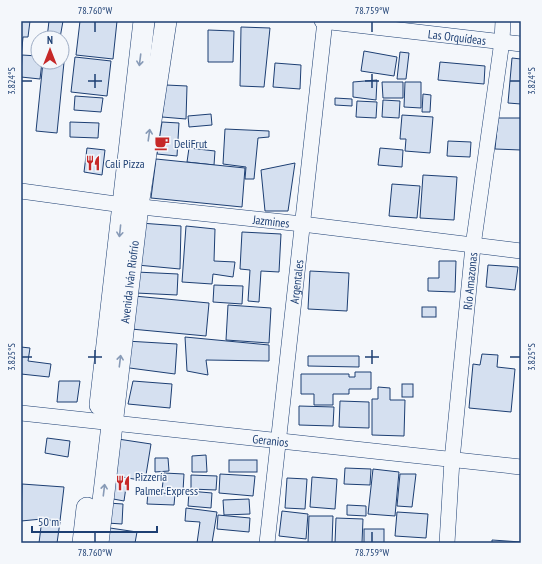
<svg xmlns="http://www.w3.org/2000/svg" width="542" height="564" font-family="'PT Sans Narrow',sans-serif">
  <rect width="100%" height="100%" fill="#f4f7fb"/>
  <g fill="#d5e0f0" stroke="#1d3f73">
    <path d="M21 21H30L28 37H23L21 59Z"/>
    <path d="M49 21H63L60 38H47Z"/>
    <path d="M80 21H117L113 59 76 55Z"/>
    <path d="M241 27 270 28 264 87 240 86Z"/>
    <path d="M208 30 234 31 233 62H208Z"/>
    <path d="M364 51 397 57 394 76 361 71Z"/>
    <path d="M62 52H65L57 133 36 131 43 62H62Z"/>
    <path d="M400 52 409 53 406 79H397Z"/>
    <path d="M22 55 38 56V62H42L40 79 21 77Z"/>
    <path d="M75 57 111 61 107 96 71 92Z"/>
    <path d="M512 58 521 59V104L508 103Z"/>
    <path d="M440 62 485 66 484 84 438 80Z"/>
    <path d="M275 63 301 65 300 89 273 87Z"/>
    <path d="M377 80 376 100 353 97V82Z"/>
    <path d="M382 82H403V98H383Z"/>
    <path d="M405 82H421V108L404 107Z"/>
    <path d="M166 85 187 86 186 119 162 117Z"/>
    <path d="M423 94 431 95 430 112H422Z"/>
    <path d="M75 96 103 98 101 112 74 110Z"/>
    <path d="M335 98 352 99V106L335 105Z"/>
    <path d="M383 100 400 101 399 118 382 117Z"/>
    <path d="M357 101 377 102 376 118 356 117Z"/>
    <path d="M211 114 212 125 189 127 188 116Z"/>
    <path d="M402 115 433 117 430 153 405 151 406 139H400Z"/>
    <path d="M498 118H521V150L495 149Z"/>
    <path d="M70 122 99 123 98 138 70 137Z"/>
    <path d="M162 122 179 123 177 156 157 154Z"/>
    <path d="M225 129 269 131V137L258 138 254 179H245L246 167 223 164Z"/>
    <path d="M448 141 471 142 470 157 447 156Z"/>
    <path d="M87 148 105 150 102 175 84 172Z"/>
    <path d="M189 148 215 151 214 165 187 162Z"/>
    <path d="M380 148 403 150 402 167 378 165Z"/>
    <path d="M156 159 245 168 242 207 151 198Z"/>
    <path d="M295 163 288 211H265L261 170Z"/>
    <path d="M423 175 457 177 454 220 420 218Z"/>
    <path d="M392 184 420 186 417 218 389 216Z"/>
    <path d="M140 223 181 226 180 269 137 265Z"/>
    <path d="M186 226 215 229 214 261 235 262 233 277 213 274 212 284 182 282Z"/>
    <path d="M242 232 281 234 279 272 261 271 259 302 248 301 250 270 240 269Z"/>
    <path d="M439 261H456L455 292 428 291V278H439Z"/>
    <path d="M488 265 518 267 515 290 486 287Z"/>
    <path d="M310 271 349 273 347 311 308 309Z"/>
    <path d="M136 272 178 274 177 295 136 293Z"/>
    <path d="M214 285 243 286 242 304 213 302Z"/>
    <path d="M134 296 209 303 206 336 131 329Z"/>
    <path d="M228 305 271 308 269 343 226 340Z"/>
    <rect x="422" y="307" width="14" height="10"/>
    <path d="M185 337 269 345V361L206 360 208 375 187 371Z"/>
    <path d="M126 341 177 344 175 374 122 367Z"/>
    <path d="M21 347 30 348 28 361 51 364 49 377 21 374Z"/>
    <path d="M482 354 498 355 497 367 515 369 511 412 469 408 473 364 480 365Z"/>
    <path d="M308 356H359V367L308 366Z"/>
    <path d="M355 372H371V389H349V394H333V405H314V394H301V374H349V377H355Z"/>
    <path d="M59 381H80L77 402H57Z"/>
    <path d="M133 381 172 384 170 408 128 404Z"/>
    <rect x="402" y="384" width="11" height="13"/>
    <path d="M378 387 390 388V400H405L404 436 372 435V399H378Z"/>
    <path d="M340 401 369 402V428L339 427Z"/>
    <path d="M299 406 334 407 333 426 299 425Z"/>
    <path d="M47 438 70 441 68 457 45 453Z"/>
    <path d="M118 439 151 444 145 481 111 475Z"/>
    <path d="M206 455 207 472H192V456Z"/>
    <path d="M155 458H168L169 471 155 472Z"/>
    <rect x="229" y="460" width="28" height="12"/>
    <path d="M345 468 371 469 370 485 344 484Z"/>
    <path d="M373 469 399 472 395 516 368 514Z"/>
    <path d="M164 473 184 474 183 491 162 490Z"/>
    <path d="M220 474 255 476 253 496 219 493Z"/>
    <path d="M400 474H416L412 507 397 506Z"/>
    <path d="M191 475 217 476 216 490 191 489Z"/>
    <path d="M312 477 337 479 335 509 310 507Z"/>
    <path d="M110 478 127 480 124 501 108 498Z"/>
    <path d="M287 478 307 479 305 509 285 508Z"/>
    <path d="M22 484 64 487 60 521 42 519 21 521Z"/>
    <path d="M189 491 212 493 211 508 188 506Z"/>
    <path d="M148 492 175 494 174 505 147 504Z"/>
    <path d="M249 499 250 514 224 515 223 500Z"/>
    <path d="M108 503 123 504 122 524 107 523Z"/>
    <path d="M347 505 366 506V516L347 515Z"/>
    <path d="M186 508 217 512 212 543H197L200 522 185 521Z"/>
    <path d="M282 511 308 514 306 539 279 536Z"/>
    <path d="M397 512 428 514 426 538 395 536Z"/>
    <path d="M218 515 250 518 249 532 217 529Z"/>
    <path d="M309 516H333L332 543H308Z"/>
    <path d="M336 518 363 519 362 543H335Z"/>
    <path d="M42 519 60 522 57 543H39Z"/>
    <path d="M110 528 137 532 135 543H107Z"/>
    <rect x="364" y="529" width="20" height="14"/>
    <path d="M492 540 521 542V543H492Z"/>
  </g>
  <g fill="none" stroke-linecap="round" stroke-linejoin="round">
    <g stroke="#1d3f73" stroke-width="16">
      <g id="minor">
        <path id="s1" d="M322 21 521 44"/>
        <path id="s2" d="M21 191 123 205 302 224 521 251"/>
        <path id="s3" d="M21 413 521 467"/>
        <path id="s4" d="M267 543 325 21"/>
        <path id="s5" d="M447 543 452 460 473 246 502 41 503 21"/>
      </g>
    </g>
    <g stroke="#1d3f73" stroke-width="22">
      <g id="secondary">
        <path d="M100 405 144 21"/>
        <path d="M83 543 87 508"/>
        <path id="s6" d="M98 543 138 206 166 21"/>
      </g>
    </g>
    <use href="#minor" stroke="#f4f7fb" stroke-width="15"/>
    <use href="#secondary" stroke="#f4f7fb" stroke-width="21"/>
  </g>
  <defs><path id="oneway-shaft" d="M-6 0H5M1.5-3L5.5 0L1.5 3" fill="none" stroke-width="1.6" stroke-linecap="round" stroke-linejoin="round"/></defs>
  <g stroke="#889bb7">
    <use href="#oneway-shaft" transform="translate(140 60) rotate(97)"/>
    <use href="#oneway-shaft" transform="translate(149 135) rotate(-82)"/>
    <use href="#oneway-shaft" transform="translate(120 231) rotate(96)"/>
    <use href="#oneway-shaft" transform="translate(120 361) rotate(-83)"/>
    <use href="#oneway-shaft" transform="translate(104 490) rotate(-83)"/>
  </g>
  <path fill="none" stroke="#1d3f73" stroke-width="1.5" d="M95 22V32M372 22V32M95 74V88M372 74V88M22 81H32M88 81H102M365 81H379M510 81H520M95 350V364M372 350V364M22 357H32M88 357H102M365 357H379M510 357H520M95 532V542M372 532V542"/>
  <defs>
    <g id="cafe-bare" transform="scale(1.2)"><path d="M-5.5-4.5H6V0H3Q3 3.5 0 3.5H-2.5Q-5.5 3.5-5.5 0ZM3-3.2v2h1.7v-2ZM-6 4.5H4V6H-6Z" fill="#c62828" stroke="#f4f7fb" stroke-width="2.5" paint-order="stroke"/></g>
    <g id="restaurant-bare" transform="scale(1.2)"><path d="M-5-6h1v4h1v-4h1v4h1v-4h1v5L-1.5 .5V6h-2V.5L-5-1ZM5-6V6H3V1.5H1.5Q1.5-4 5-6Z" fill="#c62828" stroke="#f4f7fb" stroke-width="2.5" paint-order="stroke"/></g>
  </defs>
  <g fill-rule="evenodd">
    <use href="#cafe-bare" x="162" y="143"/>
    <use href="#restaurant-bare" x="93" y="163"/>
    <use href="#restaurant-bare" x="123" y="483"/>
  </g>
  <g text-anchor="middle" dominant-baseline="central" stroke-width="3" stroke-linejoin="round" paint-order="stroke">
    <g font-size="12" fill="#1d3f73" stroke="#f4f7fb">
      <text stroke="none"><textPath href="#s1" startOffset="136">Las Orquídeas</textPath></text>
      <text stroke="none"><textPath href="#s2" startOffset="252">Jazmines</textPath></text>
      <text stroke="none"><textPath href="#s5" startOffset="263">Río Amazonas</textPath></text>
      <text stroke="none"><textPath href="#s6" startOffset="263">Avenida Iván Riofrío</textPath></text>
      <text stroke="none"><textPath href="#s4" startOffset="263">Argentales</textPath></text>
      <text stroke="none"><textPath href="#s3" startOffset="251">Geranios</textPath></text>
    </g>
    <g font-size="12" fill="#1d3f73" stroke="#f4f7fb" text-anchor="start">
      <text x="174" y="143">DeliFrut</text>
      <text x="105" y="163">Cali Pizza</text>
      <text x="135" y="476">Pizzería<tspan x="135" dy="14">Palmer Express</tspan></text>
    </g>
  </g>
  <rect width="542" height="564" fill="none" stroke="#f4f7fb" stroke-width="44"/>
  <g transform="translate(50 50)"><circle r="19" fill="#f4f7fb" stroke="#9eadc5"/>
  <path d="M0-3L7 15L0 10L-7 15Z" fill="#c62828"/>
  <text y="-6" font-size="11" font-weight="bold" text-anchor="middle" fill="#1d3f73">N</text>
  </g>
  <path d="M32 526v6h125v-6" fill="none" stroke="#1d3f73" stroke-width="2"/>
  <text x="38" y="526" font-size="12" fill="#1d3f73" stroke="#f4f7fb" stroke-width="3" paint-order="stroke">50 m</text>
  <rect x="22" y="22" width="498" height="520" fill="none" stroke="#1d3f73" stroke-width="1.5"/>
  <g font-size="10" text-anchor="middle" fill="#1d3f73">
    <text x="95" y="14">78.760°W</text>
    <text x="372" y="14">78.759°W</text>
    <text transform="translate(11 81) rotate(-90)" y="4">3.824°S</text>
    <text transform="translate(531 81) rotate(-90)" y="4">3.824°S</text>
    <text transform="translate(11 357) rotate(-90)" y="4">3.825°S</text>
    <text transform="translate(531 357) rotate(-90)" y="4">3.825°S</text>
    <text x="95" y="556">78.760°W</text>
    <text x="372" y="556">78.759°W</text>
  </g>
</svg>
